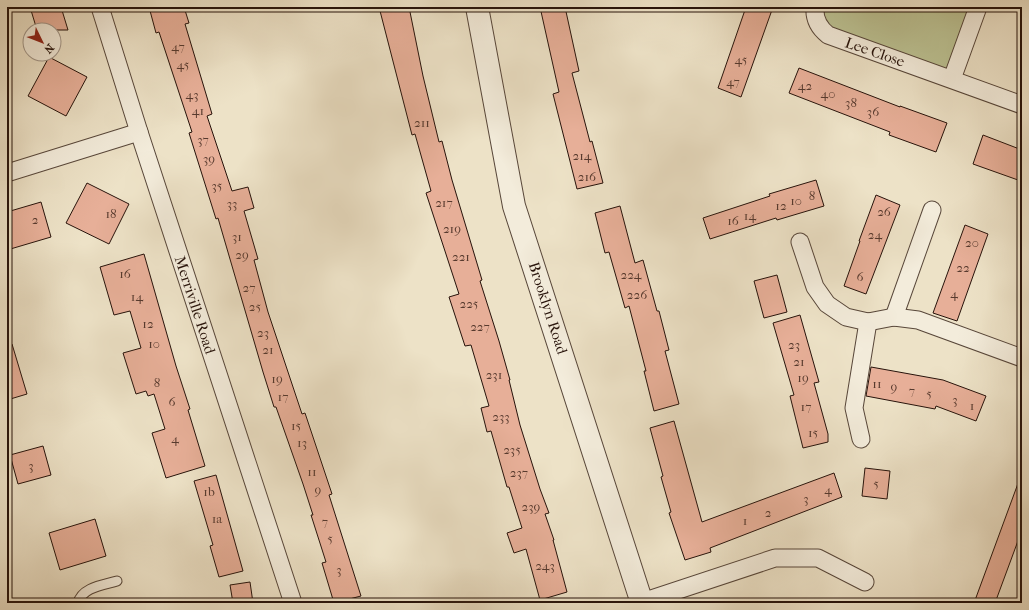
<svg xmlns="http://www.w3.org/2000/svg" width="1029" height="610" font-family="'IM FELL French Canon',serif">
  <rect width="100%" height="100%" fill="#ede2c7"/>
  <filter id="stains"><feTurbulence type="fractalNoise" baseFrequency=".005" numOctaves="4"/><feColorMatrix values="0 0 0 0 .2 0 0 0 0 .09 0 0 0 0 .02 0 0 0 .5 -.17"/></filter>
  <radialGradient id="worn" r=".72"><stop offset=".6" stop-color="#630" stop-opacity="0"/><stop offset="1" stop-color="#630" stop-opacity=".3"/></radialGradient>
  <path fill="#bcc293" stroke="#726a4f" d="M815 7H978L952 79 834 38Z"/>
  <g fill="#e7af98" stroke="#27130b">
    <path d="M30 7H61L68 30H37Z"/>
    <path d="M149 7H184L189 23 185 24 212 114 207 116 232 191 248 187 254 208 244 211 258 259 254 260 268 312 302 414 305 413 332 494 329 495 361 596 334 603 322 563 326 562 311 515H313L303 484 276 407H274L263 372 218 218 216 219 189 133 192 132 159 32 156 33Z"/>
    <path d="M379 7H409L423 76 439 142 442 141 452 180 482 280 480 281 499 341 510 380H509L520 425 540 489 549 513 545 514 554 540H553L567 592 540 600 526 549 514 553 507 533 522 528 509 487H507L491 431 487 432 481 408 489 406 471 345 465 346 449 297 459 294 426 193 431 191 415 134 412 135Z"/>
    <path d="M540 7H565L579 71 572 73 590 142 592 141 603 183 577 189 553 94 559 92Z"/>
    <path d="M746 7H773L741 97 718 88Z"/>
    <path d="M49 57 87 77 66 116 28 96Z"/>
    <path d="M799 68 900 107V106L947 123 936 152 889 135 890 132 789 93Z"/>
    <path d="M983 135 1022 150V168L1018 180 973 164Z"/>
    <path d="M816 180 824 206 777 220 776 218 710 239 703 218 770 196 769 194Z"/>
    <path d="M87 183 129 204 109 244 66 223Z"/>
    <path d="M876 195 900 205 866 294 844 286 860 241H859Z"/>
    <path d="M41 202 51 237 7 250V212Z"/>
    <path d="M620 206 635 263 643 260 657 311H659L669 350 665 351 679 404 654 411 644 371H646L629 306 625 308 609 252 605 253 595 213Z"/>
    <path d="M965 225 988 234 957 321 933 313Z"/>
    <path d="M144 254 176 366 190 409 188 410 205 466 166 478 152 433 165 429 154 394 148 396 146 391 136 394 123 353 141 348 130 311 114 315 100 267Z"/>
    <path d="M777 275 787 312 764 318 754 281Z"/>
    <path d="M800 315 819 382 814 383 828 434V442L803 448 790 396 794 395 773 323Z"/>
    <path d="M12 344 27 394 7 400V345Z"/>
    <path d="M871 367 943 380 986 396 976 421 936 406 935 409 866 396Z"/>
    <path d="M674 421 702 522 834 473 842 497 710 548 711 552 685 560 669 513 671 512 661 477 663 476 650 428Z"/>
    <path d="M43 446 51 475 18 484 10 455Z"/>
    <path d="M865 468 890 471 887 499 862 496Z"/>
    <path d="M216 475 243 571 219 577 210 546 213 545 194 481Z"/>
    <path d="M1020 478H1022V530L995 603H974Z"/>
    <path d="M95 519 106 556 60 570 49 533Z"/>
    <path d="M250 582 253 603H233L230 585Z"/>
  </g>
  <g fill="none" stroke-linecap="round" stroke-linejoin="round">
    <g stroke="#58473a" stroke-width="11">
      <path id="service" d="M78 603C82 587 104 585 117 581"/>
    </g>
    <g stroke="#58473a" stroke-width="19">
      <g id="minor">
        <path d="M100 7 139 132 293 603"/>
        <path d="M815 7C814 19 819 28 828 35L1022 105"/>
        <path d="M952 79 978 7"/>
        <path d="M7 173 139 132"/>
        <path d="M800 242 815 287 827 304 846 317 868 322 894 317 918 320 1022 358"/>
        <path d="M894 317 932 210"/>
        <path d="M861 439 854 408 868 322"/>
        <path d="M642 602 775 558H818L865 582"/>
      </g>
    </g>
    <g stroke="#58473a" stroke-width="24">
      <path id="tertiary" d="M477 7 514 206 642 603"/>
    </g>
    <use href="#service" stroke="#f3ecdb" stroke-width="9"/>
    <use href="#minor" stroke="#f3ecdb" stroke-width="17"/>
    <use href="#tertiary" stroke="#f3ecdb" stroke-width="22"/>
  </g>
  <g text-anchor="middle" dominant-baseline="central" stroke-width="3.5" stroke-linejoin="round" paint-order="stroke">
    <g font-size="13" fill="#573a2e">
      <text x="178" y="46">47</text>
      <text x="741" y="59">45</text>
      <text x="183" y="64">45</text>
      <text x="733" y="81">47</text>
      <text x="805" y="85">42</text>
      <text x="828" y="93">40</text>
      <text x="192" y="94">43</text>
      <text x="851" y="102">38</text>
      <text x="198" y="110">41</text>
      <text x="873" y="111">36</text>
      <text x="422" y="122">211</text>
      <text x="203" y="139">37</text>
      <text x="582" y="155">214</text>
      <text x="209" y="158">39</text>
      <text x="587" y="176">216</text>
      <text x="217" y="185">35</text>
      <text x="812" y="195">8</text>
      <text x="796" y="200">10</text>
      <text x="444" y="202">217</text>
      <text x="232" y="203">33</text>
      <text x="781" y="205">12</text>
      <text x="884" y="211">26</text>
      <text x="111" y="213">18</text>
      <text x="750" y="215">14</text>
      <text x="35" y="219">2</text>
      <text x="733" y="220">16</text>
      <text x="452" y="228">219</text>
      <text x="875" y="234">24</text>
      <text x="237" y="236">31</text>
      <text x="972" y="242">20</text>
      <text x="242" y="254">29</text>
      <text x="461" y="256">221</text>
      <text x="963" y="267">22</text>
      <text x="125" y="273">16</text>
      <text x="631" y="274">224</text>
      <text x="860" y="276">6</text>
      <text x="249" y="287">27</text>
      <text x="954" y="293">4</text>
      <text x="637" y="294">226</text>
      <text x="137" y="296">14</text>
      <text x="469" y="303">225</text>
      <text x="255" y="306">25</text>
      <text x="148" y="323">12</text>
      <text x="480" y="326">227</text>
      <text x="263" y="332">23</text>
      <text x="154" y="343">10</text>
      <text x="794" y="344">23</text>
      <text x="268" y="349">21</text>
      <text x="799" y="361">21</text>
      <text x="494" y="374">231</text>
      <text x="803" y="377">19</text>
      <text x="277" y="378">19</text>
      <text x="157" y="382">8</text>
      <text x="877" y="383">11</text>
      <text x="894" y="386">9</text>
      <text x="912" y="390">7</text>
      <text x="929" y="393">5</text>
      <text x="283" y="396">17</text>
      <text x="955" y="399">3</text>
      <text x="172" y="401">6</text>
      <text x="972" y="405">1</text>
      <text x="806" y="406">17</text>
      <text x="501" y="416">233</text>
      <text x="296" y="425">15</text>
      <text x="813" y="432">15</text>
      <text x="175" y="438">4</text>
      <text x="302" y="442">13</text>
      <text x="512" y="449">235</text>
      <text x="31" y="465">3</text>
      <text x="312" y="471">11</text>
      <text x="519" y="472">237</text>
      <text x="876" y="483">5</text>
      <text x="318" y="489">9</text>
      <text x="828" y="489">4</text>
      <text x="209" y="491">1b</text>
      <text x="806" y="498">3</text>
      <text x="531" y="506">239</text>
      <text x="768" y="512">2</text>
      <text x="217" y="518">1a</text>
      <text x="745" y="520">1</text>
      <text x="325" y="521">7</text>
      <text x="330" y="538">5</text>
      <text x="545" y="565">243</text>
      <text x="339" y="569">3</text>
    </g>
    <g font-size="15" fill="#27130b" stroke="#f3ecdb">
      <text transform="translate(875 52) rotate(19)">Lee Close</text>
      <text transform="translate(195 305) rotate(72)">Merriville Road</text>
      <text transform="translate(548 308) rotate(72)">Brooklyn Road</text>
    </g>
  </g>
  <rect width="1029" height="610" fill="none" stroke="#ede2c7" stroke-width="24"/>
  <rect x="8" y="8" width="1013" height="594" fill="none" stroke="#27130b" stroke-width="2"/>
  <rect x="12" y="12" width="1005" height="586" fill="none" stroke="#27130b"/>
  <g transform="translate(42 42) rotate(133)"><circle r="19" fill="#f3ecdb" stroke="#a19588"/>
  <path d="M0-3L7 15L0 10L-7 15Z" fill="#8f2418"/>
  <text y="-6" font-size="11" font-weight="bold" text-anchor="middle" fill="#27130b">N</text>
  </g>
  <rect width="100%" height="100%" filter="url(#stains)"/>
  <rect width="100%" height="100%" fill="url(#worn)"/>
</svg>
